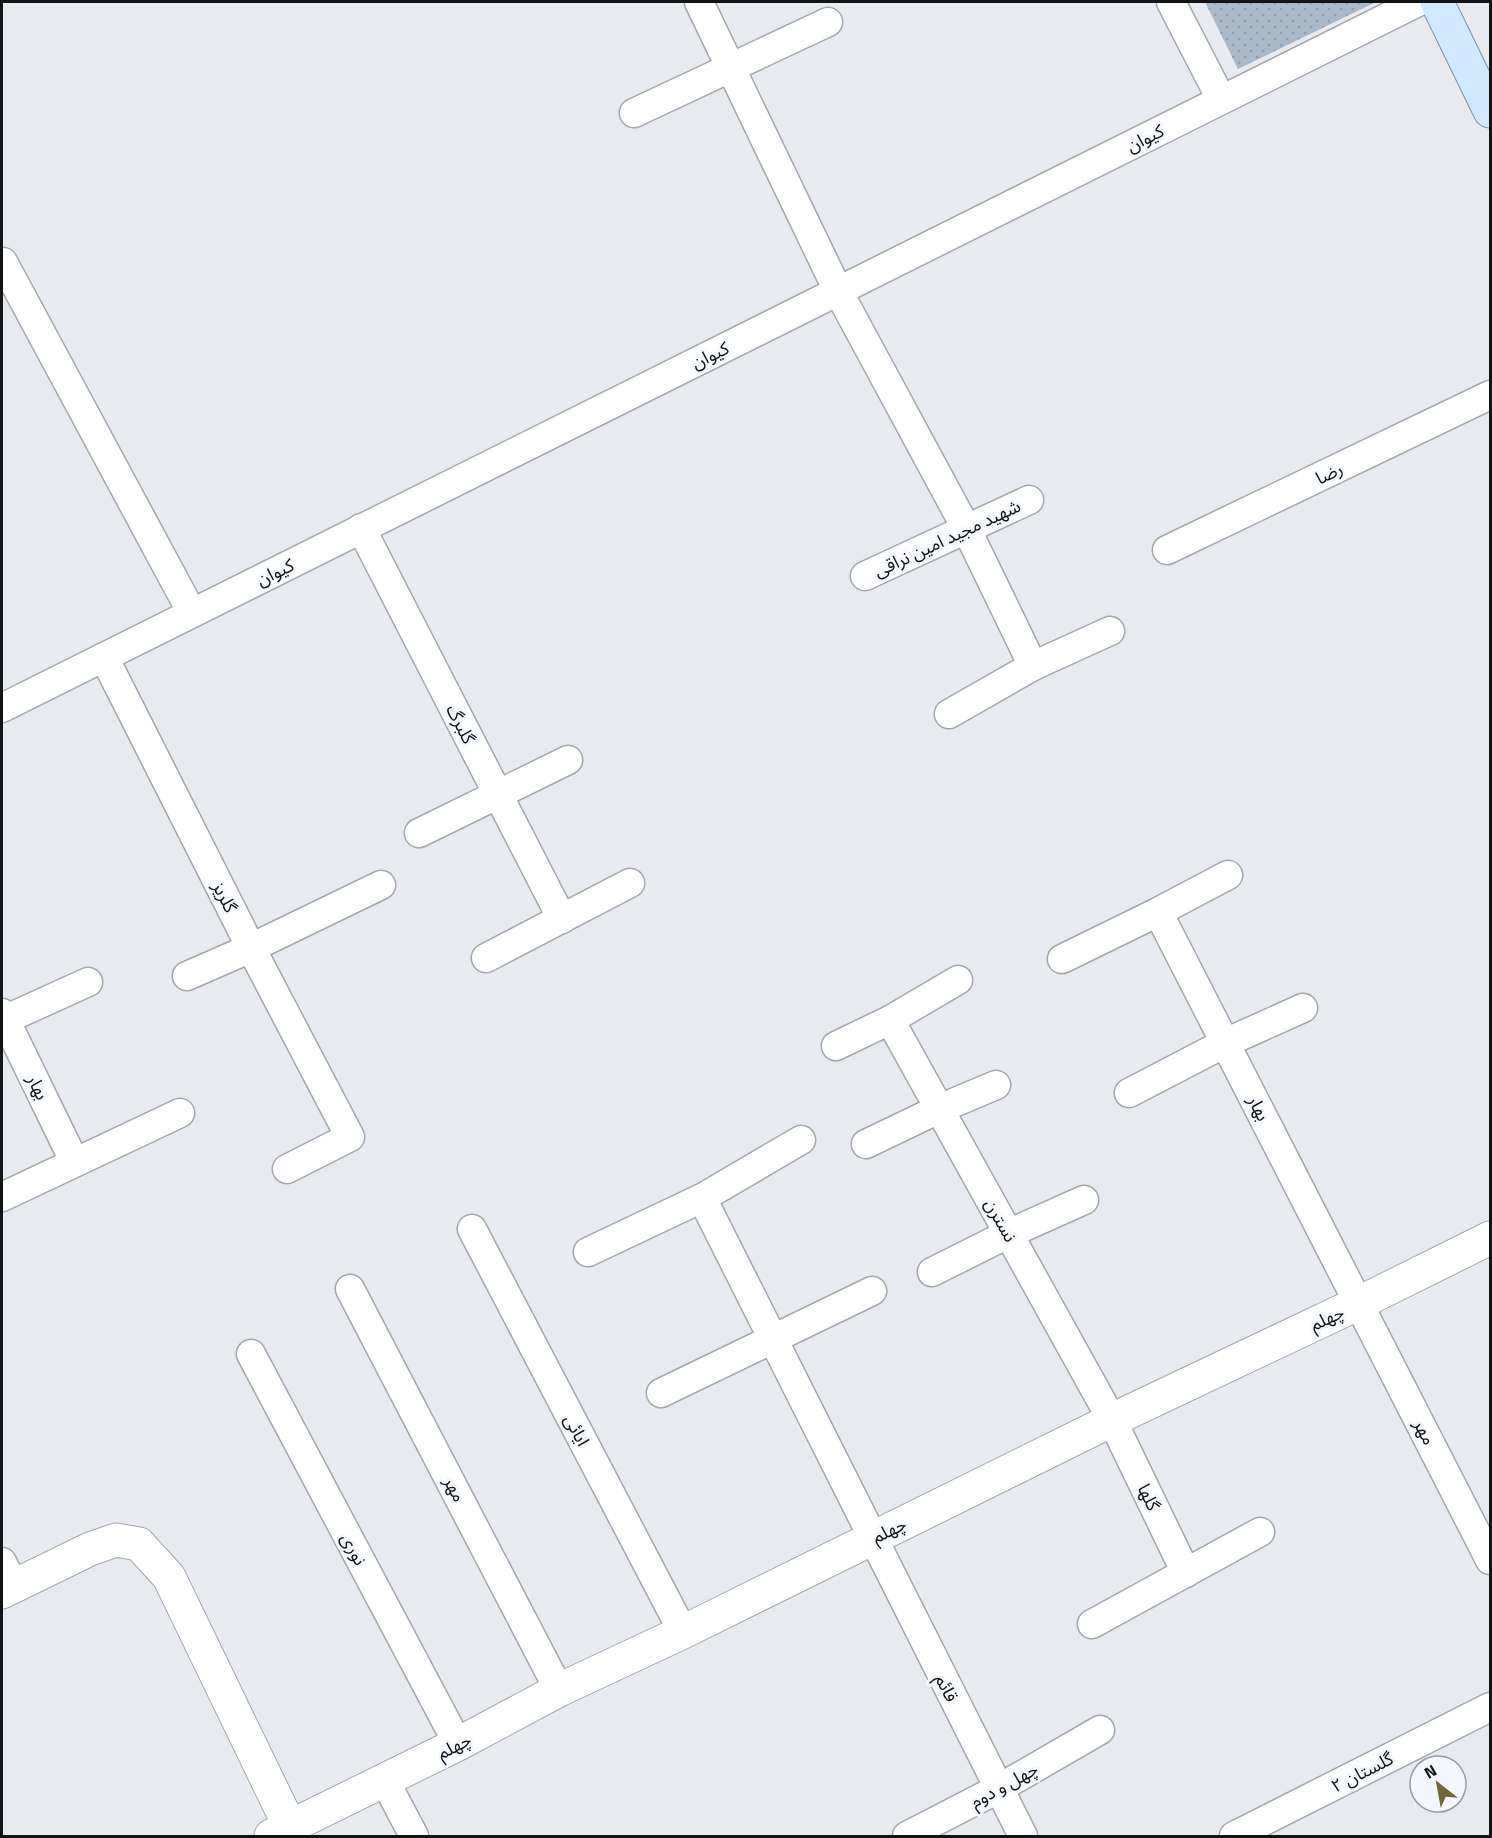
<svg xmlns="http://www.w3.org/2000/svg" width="1492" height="1838" font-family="'Titillium Web','Noto Sans Arabic',sans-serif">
  <defs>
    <pattern id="park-dots" width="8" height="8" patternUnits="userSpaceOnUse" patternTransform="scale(1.5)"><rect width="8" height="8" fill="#a8b9c9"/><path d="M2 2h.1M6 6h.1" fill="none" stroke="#909eac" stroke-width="1.8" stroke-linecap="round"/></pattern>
  </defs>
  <rect width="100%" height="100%" fill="#e7ebef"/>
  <path fill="url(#park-dots)" d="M1205 2H1376L1238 69Z"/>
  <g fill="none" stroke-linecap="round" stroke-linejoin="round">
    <g stroke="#a3a7ab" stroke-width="31">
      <g id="minor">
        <path d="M699 2 838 291 966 528 1033 666"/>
        <path d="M1171 2 1221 99"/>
        <path d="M634 113 828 22"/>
        <path d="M3 262 192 613"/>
        <path d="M361 528 562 919"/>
        <path d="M1167 550 1490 395"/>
        <path d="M865 576 1029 500"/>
        <path d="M104 657 251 948 350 1137 287 1169"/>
        <path d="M2 708 1418 2"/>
        <path d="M949 714 1033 666 1110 631"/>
        <path d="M419 833 568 760"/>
        <path d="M1158 912 1490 1560"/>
        <path d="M486 958 630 883"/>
        <path d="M1062 959 1158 912 1228 875"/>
        <path d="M187 976 251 948 381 885"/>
        <path d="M2 1013 74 1161"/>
        <path d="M890 1020 1112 1420 1186 1573"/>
        <path d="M2 1021 88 982"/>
        <path d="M836 1046 890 1020 958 980"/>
        <path d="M1129 1093 1225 1043 1303 1008"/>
        <path d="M866 1144 939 1109 996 1085"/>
        <path d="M2 1197 180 1113"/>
        <path d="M702 1198 1023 1836"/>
        <path d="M472 1229 683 1632"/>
        <path d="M588 1252 702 1198 801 1140"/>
        <path d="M932 1272 1008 1234 1084 1200"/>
        <path d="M350 1289 559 1690"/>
        <path d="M251 1354 458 1744"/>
        <path d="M661 1393 872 1291"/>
        <path d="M2 1562 14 1586"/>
        <path d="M1092 1624 1260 1532"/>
        <path d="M385 1781 414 1836"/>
        <path d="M907 1836 998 1789 1100 1730"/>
        <path d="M1234 1836 1490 1707"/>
      </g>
    </g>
    <g stroke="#a3a7ab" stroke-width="35">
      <g id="tertiary">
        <path d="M2 1592 90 1549 116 1540 139 1544 169 1577 290 1827"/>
        <path d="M271 1836 458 1744 559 1690 683 1632 1112 1420 1359 1303 1490 1238"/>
      </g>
    </g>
    <g stroke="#7a94ab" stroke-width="35">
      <path id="primary" d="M1437 2 1490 111"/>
    </g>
    <use href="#minor" stroke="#fff" stroke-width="28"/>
    <use href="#tertiary" stroke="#fff" stroke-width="33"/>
    <use href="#primary" stroke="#d1e9fe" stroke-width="33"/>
  </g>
  <g text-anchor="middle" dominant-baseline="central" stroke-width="6" stroke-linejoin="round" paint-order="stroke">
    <g font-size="18" fill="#111314" stroke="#f4f8fc">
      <text transform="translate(1145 138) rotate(-27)">کیوان</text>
      <text transform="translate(710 355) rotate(-26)">کیوان</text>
      <text transform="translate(1329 473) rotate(-26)">رضا</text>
      <text transform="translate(947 538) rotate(-25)">شهید مجید امین نراقی</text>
      <text transform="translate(275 572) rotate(-26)">کیوان</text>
      <text transform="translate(461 724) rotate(63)">گلبرگ</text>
      <text transform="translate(225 897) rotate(63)">گلریز</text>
      <text transform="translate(38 1087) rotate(64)">بهار</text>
      <text transform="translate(1259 1108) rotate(63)">بهار</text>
      <text transform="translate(1001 1220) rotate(61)">نسترن</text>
      <text transform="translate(1327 1318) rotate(-25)">چهلم</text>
      <text transform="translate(577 1430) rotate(62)">ایائی</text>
      <text transform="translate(1425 1432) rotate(63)">مهر</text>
      <text transform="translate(455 1489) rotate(62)">مهر</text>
      <text transform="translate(1149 1497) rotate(64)">گلها</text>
      <text transform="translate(889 1530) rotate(-26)">چهلم</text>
      <text transform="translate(354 1549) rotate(62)">نوری</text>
      <text transform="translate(947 1688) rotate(63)">قائم</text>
      <text transform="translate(454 1746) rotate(-27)">چهلم</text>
      <text transform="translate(1362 1772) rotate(-27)">گلستان ۲</text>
      <text transform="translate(1004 1785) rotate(-29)">چهل و دوم</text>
    </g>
  </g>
  <rect width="1492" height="1838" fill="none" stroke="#111314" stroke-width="6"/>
  <g transform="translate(1438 1784) rotate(329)"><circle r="28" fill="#f4f8fc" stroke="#999c9f" stroke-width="1.5"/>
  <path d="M0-4.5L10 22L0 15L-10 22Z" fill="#726633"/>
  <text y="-9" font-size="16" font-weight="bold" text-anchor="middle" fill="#111314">N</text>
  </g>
</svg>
